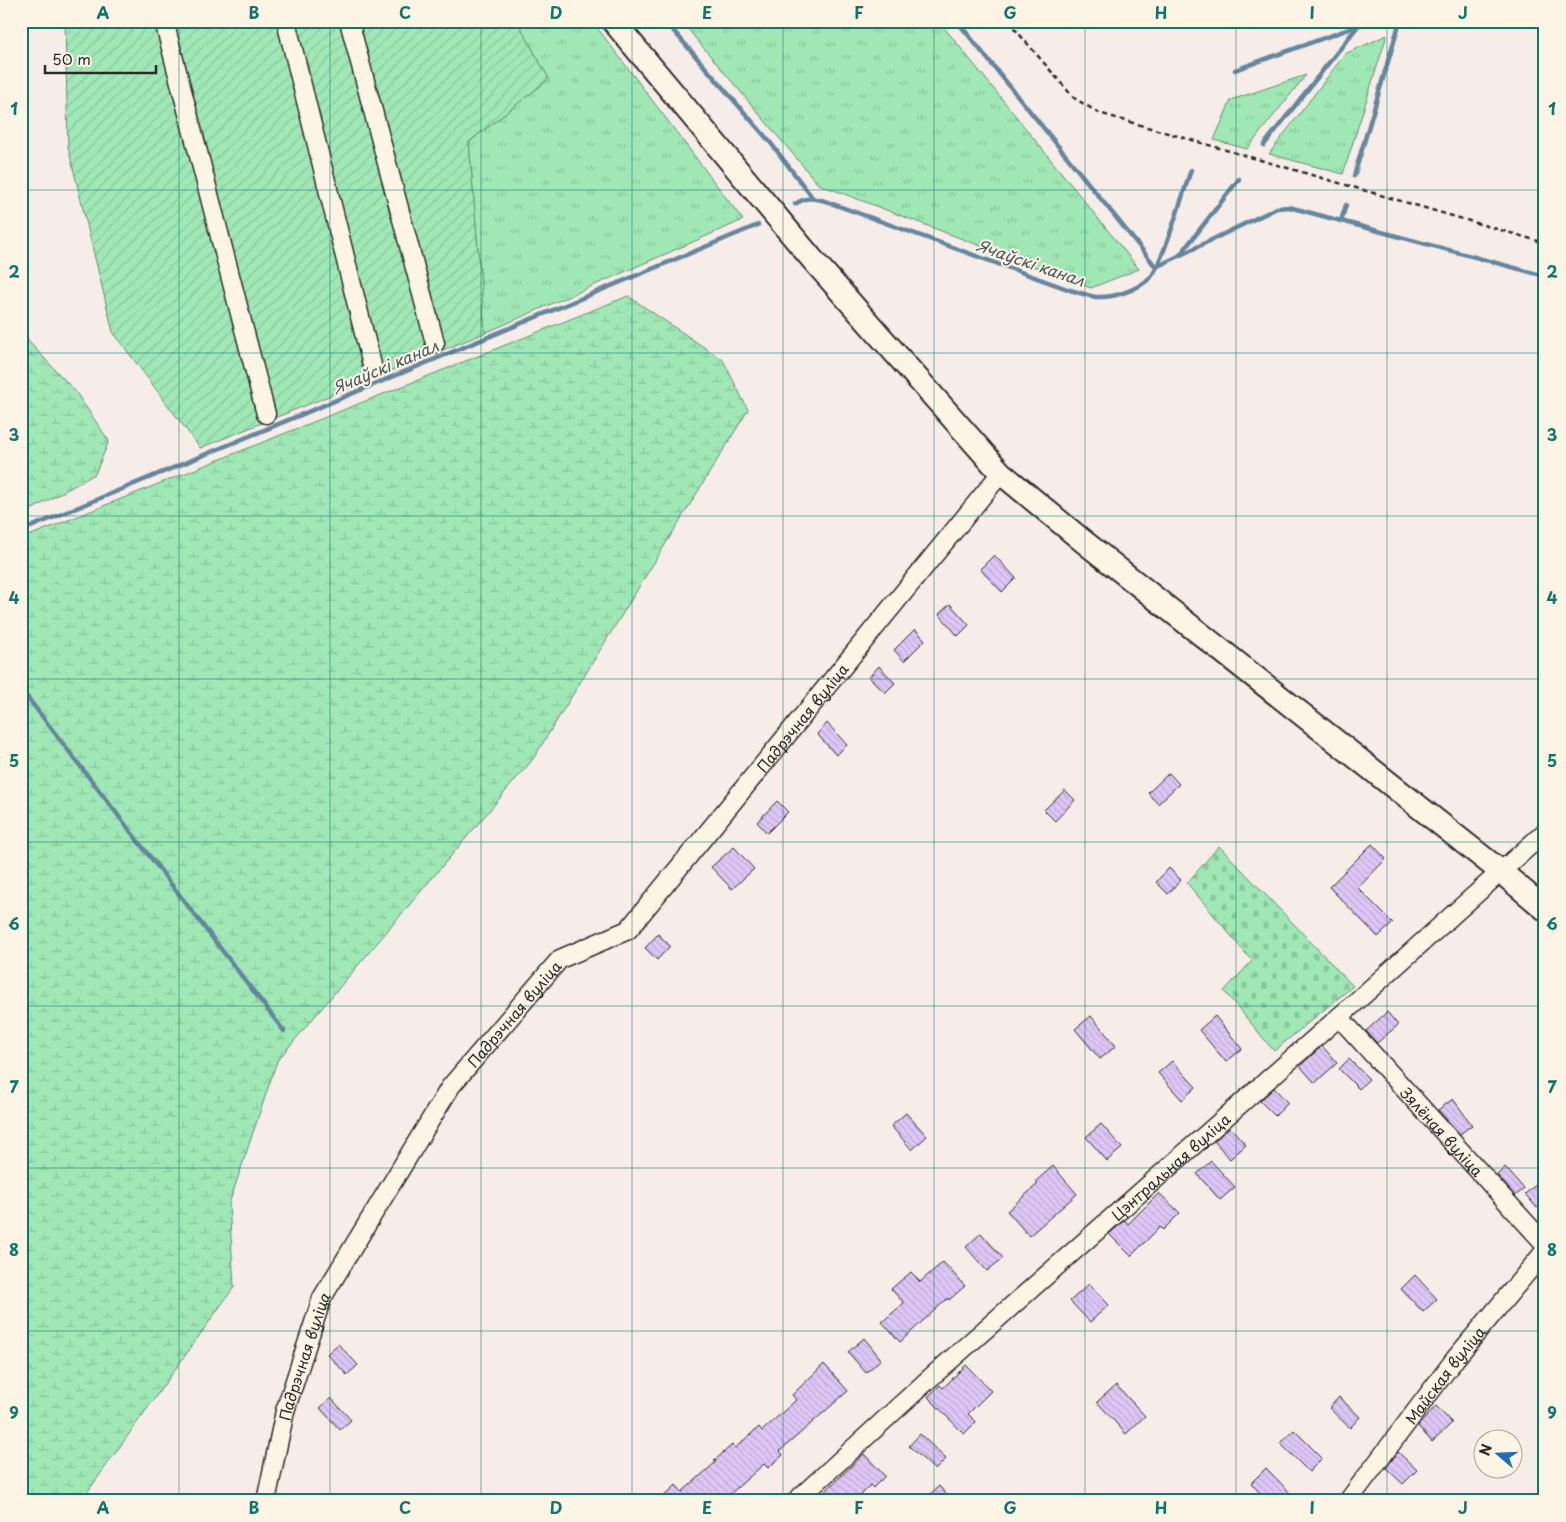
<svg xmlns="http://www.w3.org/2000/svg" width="1566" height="1522" font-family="'Playpen Sans',sans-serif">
  <defs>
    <pattern id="grass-tufts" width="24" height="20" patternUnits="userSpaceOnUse" patternTransform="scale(1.25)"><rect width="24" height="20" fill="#9fe8b6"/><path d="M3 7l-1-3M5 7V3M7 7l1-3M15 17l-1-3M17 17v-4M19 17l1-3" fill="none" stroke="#89c79d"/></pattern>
    <pattern id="wetland-marsh" width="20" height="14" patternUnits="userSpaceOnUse" patternTransform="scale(1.25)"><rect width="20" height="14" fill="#9fe8b6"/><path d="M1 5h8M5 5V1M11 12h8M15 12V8" fill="none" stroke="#89c79d"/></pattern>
    <pattern id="cemetery-stones" width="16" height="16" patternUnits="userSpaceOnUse" patternTransform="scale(1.25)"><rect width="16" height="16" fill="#9fe8b6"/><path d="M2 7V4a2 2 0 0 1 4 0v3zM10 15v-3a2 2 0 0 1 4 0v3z" fill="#89c79d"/></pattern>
    <pattern id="garden-furrows" width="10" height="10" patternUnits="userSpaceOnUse" patternTransform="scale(1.25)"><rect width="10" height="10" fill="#9fe8b6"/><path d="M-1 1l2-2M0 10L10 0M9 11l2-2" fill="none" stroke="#89c79d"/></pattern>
    <pattern id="building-back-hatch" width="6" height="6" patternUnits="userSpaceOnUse" patternTransform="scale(1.25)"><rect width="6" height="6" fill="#dec6f6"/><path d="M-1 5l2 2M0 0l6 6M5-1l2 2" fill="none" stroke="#bfaad3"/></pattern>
  </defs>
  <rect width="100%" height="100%" fill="#f6ece8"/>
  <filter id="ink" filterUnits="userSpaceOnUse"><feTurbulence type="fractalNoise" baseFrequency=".02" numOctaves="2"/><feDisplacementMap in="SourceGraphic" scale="10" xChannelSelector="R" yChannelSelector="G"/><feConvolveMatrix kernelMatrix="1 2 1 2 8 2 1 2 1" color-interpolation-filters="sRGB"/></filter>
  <g filter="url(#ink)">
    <g fill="url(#grass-tufts)" stroke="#658a70">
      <path d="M517 21H592L743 220 485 333 469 142 549 79Z"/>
      <path d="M681 21H939L1139 269 1091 288 818 184Z"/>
      <path d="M1387 35 1343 174 1269 154 1345 54Z"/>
      <path d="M1306 75 1247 149 1214 140 1231 100Z"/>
    </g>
    <path fill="url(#wetland-marsh)" stroke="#658a70" d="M628 296 723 360 748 410 533 759 277 1061 229 1204 234 1287 81 1501H21V320L29 342 75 391 109 441 95 474 27 512 26 537Z"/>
    <path fill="url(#cemetery-stones)" stroke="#658a70" d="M1219 846 1353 986 1274 1051 1224 991 1252 961 1187 883Z"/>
    <path fill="url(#garden-furrows)" stroke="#658a70" d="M65 21H517L549 79 469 142 485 333 200 448 113 332 68 147Z"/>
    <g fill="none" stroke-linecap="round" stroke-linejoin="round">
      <g stroke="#65869e" stroke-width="4.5">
        <path d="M665 21 770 142 812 197"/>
        <path d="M957 21 1156 267 1277 208 1289 207 1545 276"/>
        <path d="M1235 70 1371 21"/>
        <path d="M1264 145 1357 27"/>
        <path d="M1354 176 1400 21"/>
        <path d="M795 204C805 198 810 197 822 200L1070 290C1078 292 1088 296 1096 297 1114 298 1137 290 1150 278 1162 266 1184 190 1191 170"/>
        <path d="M1341 221 1346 205"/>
        <path d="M1180 255 1239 179"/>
        <path d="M21 531 758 225"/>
        <path d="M21 689 284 1031"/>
      </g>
    </g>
    <g fill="url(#building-back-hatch)" stroke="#2b2b2b">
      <path d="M994 555 1016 578 1002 592 980 569Z"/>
      <path d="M950 604 969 625 958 636 939 614Z"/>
      <path d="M915 629 925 640 904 661 894 650Z"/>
      <path d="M879 666 895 683 885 693 869 677Z"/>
      <path d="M827 723 847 745 836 755 817 734Z"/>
      <path d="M1169 773 1179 784 1158 804 1148 793Z"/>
      <path d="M1065 790 1075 800 1055 821 1044 810Z"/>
      <path d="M777 801 788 812 767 833 757 822Z"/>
      <path d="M1372 844 1386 859 1358 888 1393 923 1378 937 1329 887Z"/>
      <path d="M734 847 754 869 732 889 711 867Z"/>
      <path d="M1169 868 1181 880 1168 894 1156 882Z"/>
      <path d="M658 934 670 946 657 960 645 948Z"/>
      <path d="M1387 1012 1398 1025 1377 1043 1366 1031Z"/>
      <path d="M1091 1016 1116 1046 1100 1059 1075 1029Z"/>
      <path d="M1215 1016 1242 1049 1226 1062 1199 1030Z"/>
      <path d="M1322 1046 1337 1063 1315 1083 1300 1066Z"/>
      <path d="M1349 1059 1369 1079 1359 1089 1339 1069Z"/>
      <path d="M1172 1061 1196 1087 1182 1100 1158 1073Z"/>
      <path d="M1274 1088 1288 1103 1275 1116 1260 1101Z"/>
      <path d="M1453 1099 1472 1125 1460 1134 1438 1110Z"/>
      <path d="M906 1113 927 1136 912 1150 891 1126Z"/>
      <path d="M1101 1124 1122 1148 1107 1161 1086 1137Z"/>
      <path d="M1230 1127 1246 1145 1230 1159 1214 1141Z"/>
      <path d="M1211 1161 1235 1187 1220 1200 1197 1174Z"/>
      <path d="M1053 1166 1077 1194 1029 1236 1007 1211 1038 1184 1036 1181Z"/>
      <path d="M1505 1167 1524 1189 1515 1196 1497 1175Z"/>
      <path d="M1545 1177V1201L1537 1208 1525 1194Z"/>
      <path d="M1159 1193 1180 1213 1163 1230 1160 1227 1131 1256 1109 1234 1125 1220 1128 1224Z"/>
      <path d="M981 1233 1003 1258 987 1271 966 1247Z"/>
      <path d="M943 1262 965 1286 949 1300 948 1298 900 1342 882 1322 904 1303 891 1289 911 1272 920 1282Z"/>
      <path d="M1415 1275 1437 1299 1423 1312 1401 1289Z"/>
      <path d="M1089 1284 1109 1305 1090 1322 1070 1301Z"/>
      <path d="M864 1338 881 1359 866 1373 848 1352Z"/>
      <path d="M338 1344 358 1365 347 1375 327 1354Z"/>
      <path d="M824 1364 848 1391 780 1451 783 1455 768 1468 764 1464 729 1495 734 1501H659L676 1485 682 1492 716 1462 714 1461 732 1445 735 1448 759 1427 762 1431 796 1400 792 1395Z"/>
      <path d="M966 1365 991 1391 968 1414 976 1422 964 1434 928 1397 940 1385 943 1388Z"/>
      <path d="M1116 1385 1145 1416 1126 1434 1097 1402Z"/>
      <path d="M1339 1397 1360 1417 1350 1428 1329 1408Z"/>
      <path d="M331 1398 351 1420 340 1430 320 1408Z"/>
      <path d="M1436 1406 1452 1423 1432 1442 1418 1426Z"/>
      <path d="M1294 1430 1322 1458 1309 1472 1280 1443Z"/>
      <path d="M920 1434 946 1459 935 1470 909 1446Z"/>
      <path d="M1398 1452 1417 1470 1403 1484 1386 1468Z"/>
      <path d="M864 1454 885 1476 873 1488 870 1485 856 1501H815Z"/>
      <path d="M1266 1468 1292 1495 1286 1501H1267L1251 1483Z"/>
      <path d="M939 1486 952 1501H923Z"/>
    </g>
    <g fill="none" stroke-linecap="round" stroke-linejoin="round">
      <g stroke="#2b2b2b" stroke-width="21">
        <g id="minor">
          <path d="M164 21 266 414"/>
          <path d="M286 21 373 369"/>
          <path d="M349 21 435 343"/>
          <path id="s1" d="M1339 1017 1545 1244"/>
          <path id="s2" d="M266 1501 285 1411 322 1298 451 1086 560 959 628 930 1001 473"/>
          <path id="s3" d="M796 1501 929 1379 1339 1017 1545 832"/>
          <path id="s4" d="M1348 1501 1455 1359 1545 1251"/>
        </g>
      </g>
      <g stroke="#2b2b2b" stroke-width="26">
        <path id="major" d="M613 21 812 259 1001 473 1083 541 1500 871 1545 909"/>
      </g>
      <path stroke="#2b2b2b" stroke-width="2.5" stroke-dasharray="5 4" stroke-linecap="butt" d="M1008 21 1074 98 1099 113 1545 243"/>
      <use href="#minor" stroke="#fcf5e5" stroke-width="18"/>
      <use href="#major" stroke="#fcf5e5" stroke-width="22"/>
    </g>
  </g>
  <path fill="none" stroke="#0f766e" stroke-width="1" stroke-opacity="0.55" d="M179 21V1501M330 21V1501M481 21V1501M632 21V1501M783 21V1501M934 21V1501M1085 21V1501M1236 21V1501M1387 21V1501M21 190H1545M21 353H1545M21 516H1545M21 679H1545M21 842H1545M21 1006H1545M21 1168H1545M21 1331H1545"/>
  <g text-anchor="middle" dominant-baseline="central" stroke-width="4" stroke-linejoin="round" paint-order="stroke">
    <g font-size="15" fill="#2b2b2b" stroke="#fcf5e5">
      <text stroke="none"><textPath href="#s2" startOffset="975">Падрэчная вуліца</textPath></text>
      <text stroke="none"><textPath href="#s2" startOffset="555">Падрэчная вуліца</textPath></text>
      <text stroke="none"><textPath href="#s1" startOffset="154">Зялёная вуліца</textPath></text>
      <text stroke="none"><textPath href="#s3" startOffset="502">Цэнтральная вуліца</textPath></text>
      <text stroke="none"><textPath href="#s2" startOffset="150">Падрэчная вуліца</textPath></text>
      <text stroke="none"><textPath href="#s4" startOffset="159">Майская вуліца</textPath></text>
    </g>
    <g font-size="16" font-style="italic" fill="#485864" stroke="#fcf5e5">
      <text transform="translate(1031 262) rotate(19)">Ячаўскі канал</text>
      <text transform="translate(385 366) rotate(-23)">Ячаўскі канал</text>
    </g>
  </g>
  <rect width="1566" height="1522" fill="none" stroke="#fcf5e5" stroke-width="55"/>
  <g transform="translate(1498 1454) rotate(289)"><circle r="24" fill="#fcf5e5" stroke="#a8a49b"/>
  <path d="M0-4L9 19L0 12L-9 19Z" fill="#1f6fb2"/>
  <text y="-8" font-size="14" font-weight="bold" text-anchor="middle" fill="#2b2b2b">N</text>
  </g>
  <path d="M45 65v8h111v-8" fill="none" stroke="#2b2b2b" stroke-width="2.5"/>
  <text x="52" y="65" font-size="15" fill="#2b2b2b" stroke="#fcf5e5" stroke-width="4" paint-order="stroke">50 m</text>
  <rect x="28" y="28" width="1510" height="1466" fill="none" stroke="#0f766e" stroke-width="2"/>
  <g font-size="16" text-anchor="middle" font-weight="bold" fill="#0f766e">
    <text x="103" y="19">A</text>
    <text x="254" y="19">B</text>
    <text x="405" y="19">C</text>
    <text x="556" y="19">D</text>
    <text x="707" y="19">E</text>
    <text x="859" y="19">F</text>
    <text x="1010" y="19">G</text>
    <text x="1161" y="19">H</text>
    <text x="1312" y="19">I</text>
    <text x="1463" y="19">J</text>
    <text x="14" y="115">1</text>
    <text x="1552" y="115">1</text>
    <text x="14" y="278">2</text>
    <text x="1552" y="278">2</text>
    <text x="14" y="441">3</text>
    <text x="1552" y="441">3</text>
    <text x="14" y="604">4</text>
    <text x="1552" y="604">4</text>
    <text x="14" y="767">5</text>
    <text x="1552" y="767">5</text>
    <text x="14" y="930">6</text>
    <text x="1552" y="930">6</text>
    <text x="14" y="1093">7</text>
    <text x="1552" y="1093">7</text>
    <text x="14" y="1256">8</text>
    <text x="1552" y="1256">8</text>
    <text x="14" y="1419">9</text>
    <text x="1552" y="1419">9</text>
    <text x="103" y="1514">A</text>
    <text x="254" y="1514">B</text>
    <text x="405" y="1514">C</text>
    <text x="556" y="1514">D</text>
    <text x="707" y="1514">E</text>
    <text x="859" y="1514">F</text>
    <text x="1010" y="1514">G</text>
    <text x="1161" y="1514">H</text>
    <text x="1312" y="1514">I</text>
    <text x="1463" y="1514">J</text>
  </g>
</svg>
